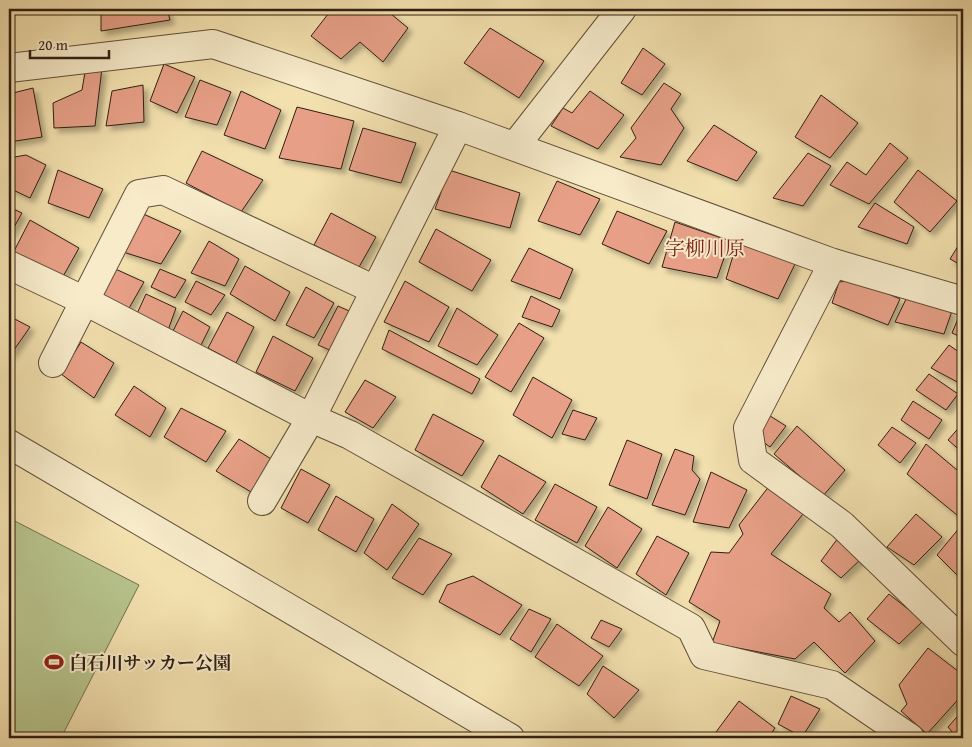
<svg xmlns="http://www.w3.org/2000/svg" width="972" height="747" font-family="'Gentium Book Plus','Noto Serif JP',serif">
  <defs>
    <filter id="shadow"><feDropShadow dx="4.5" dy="4.5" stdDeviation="2.5" flood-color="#0004"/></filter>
  </defs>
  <rect width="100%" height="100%" fill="#f2e0ae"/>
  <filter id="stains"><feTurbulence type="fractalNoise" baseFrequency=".004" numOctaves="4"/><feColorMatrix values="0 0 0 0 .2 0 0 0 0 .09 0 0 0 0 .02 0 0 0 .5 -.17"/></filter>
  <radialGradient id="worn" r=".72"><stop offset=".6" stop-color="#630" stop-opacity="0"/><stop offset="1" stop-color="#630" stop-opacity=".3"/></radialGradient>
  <path fill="#b7c38c" stroke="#747150" d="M9 518 139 585 61 738H9Z"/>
  <g fill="#e7a087" stroke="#301f13" filter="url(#shadow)">
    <path d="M101 9H167L170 20 101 31Z"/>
    <path d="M332 9H385L408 28 383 62 360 42 341 59 311 36Z"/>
    <path d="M490 28 544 61 519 98 464 63Z"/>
    <path d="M643 48 665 64 642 95 621 83Z"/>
    <path d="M164 64 195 77 177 113 150 101Z"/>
    <path d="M102 68 95 126 54 128 53 103 82 90 85 72Z"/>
    <path d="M200 80 231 92 217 125 185 117Z"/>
    <path d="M664 83 681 94 671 109 684 128 661 165 620 157 636 138 631 128Z"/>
    <path d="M143 85 144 122 106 126 112 91Z"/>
    <path d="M33 88 42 137 9 142V94Z"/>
    <path d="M241 91 281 110 265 149 224 135Z"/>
    <path d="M590 91 624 115 598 149 551 126 563 108 572 113Z"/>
    <path d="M821 95 858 123 830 158 795 137Z"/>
    <path d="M297 107 354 121 341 169 279 158Z"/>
    <path d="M714 125 757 152 737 181 687 161Z"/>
    <path d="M363 128 416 143 401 183 349 170Z"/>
    <path d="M890 143 908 158 869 204 830 185 847 162 866 175Z"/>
    <path d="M202 151 263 180 241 212 186 183Z"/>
    <path d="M808 153 831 166 803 206 773 198Z"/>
    <path d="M26 155 46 165 30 198 9 188V158Z"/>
    <path d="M58 170 103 189 89 218 48 203Z"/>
    <path d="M449 170 520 193 510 228 435 209Z"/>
    <path d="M918 170 957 201 930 232 894 202Z"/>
    <path d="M557 181 600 199 580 235 538 221Z"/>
    <path d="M875 203 914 227 907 244 858 227Z"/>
    <path d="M9 207 22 213 9 236Z"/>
    <path d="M617 211 667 231 649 264 602 244Z"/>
    <path d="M139 212 181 231 161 264 120 251Z"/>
    <path d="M331 213 376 237 359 267 314 245Z"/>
    <path d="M30 220 79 248 61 280 12 255Z"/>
    <path d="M675 222 730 241 717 278 662 267Z"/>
    <path d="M436 229 491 260 472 291 419 262Z"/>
    <path d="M963 238V266L950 259Z"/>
    <path d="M738 239 796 262 778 299 726 279Z"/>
    <path d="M209 241 239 259 225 286 191 273Z"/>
    <path d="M529 248 573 269 560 299 511 281Z"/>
    <path d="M245 266 290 292 275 321 230 294Z"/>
    <path d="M111 267 144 282 128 310 96 297Z"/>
    <path d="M160 269 186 280 175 298 151 287Z"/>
    <path d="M856 280 900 299 888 325 832 303 839 282Z"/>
    <path d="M196 281 225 295 211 315 185 302Z"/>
    <path d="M405 281 449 307 429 342 384 322Z"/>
    <path d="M306 287 334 303 314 338 286 325Z"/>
    <path d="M146 294 176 308 167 333 135 318Z"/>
    <path d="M908 295 952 311 944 334 895 322Z"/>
    <path d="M531 296 560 310 552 327 522 317Z"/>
    <path d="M338 306 356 314 334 352 318 345Z"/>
    <path d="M457 308 498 335 477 365 438 346Z"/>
    <path d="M183 311 210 327 198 351 172 333Z"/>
    <path d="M227 312 254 327 236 363 208 348Z"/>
    <path d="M960 314 963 315V338L952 333Z"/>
    <path d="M9 316 30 327 9 357Z"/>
    <path d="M519 323 544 338 511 392 485 377Z"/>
    <path d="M389 330 480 379 472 394 382 349Z"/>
    <path d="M273 336 313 358 295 391 256 372Z"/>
    <path d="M81 342 114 363 94 398 61 374Z"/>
    <path d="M949 345 963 355V385L931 368Z"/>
    <path d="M929 374 958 394 946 410 916 390Z"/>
    <path d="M533 377 572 400 552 438 513 415Z"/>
    <path d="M365 380 396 397 373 428 345 412Z"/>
    <path d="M134 386 166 408 150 437 115 415Z"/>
    <path d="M913 401 942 420 929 439 901 420Z"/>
    <path d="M181 408 226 431 206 462 164 437Z"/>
    <path d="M573 410 597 418 585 440 562 434Z"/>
    <path d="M433 414 484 441 462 476 415 450Z"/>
    <path d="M767 414 786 426 770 447 755 436Z"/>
    <path d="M963 423V453L948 440Z"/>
    <path d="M797 426 845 470 823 496 774 454Z"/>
    <path d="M892 427 916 443 900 463 878 445Z"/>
    <path d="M239 439 276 462 256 495 216 471Z"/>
    <path d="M627 440 662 454 647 499 609 485Z"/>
    <path d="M926 444 963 475V520L907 474Z"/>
    <path d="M675 449 694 456 692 470 700 479 685 515 652 505Z"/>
    <path d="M499 455 546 482 523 514 481 487Z"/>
    <path d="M301 469 330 485 308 523 281 508Z"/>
    <path d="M711 472 747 490 729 528 693 522Z"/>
    <path d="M555 484 597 507 577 543 535 520Z"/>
    <path d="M770 485 803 514 771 554 831 594 824 608 839 622 850 612 875 641 845 673 814 642 795 659 712 643 720 621 689 602 711 552 729 553 743 534 739 525Z"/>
    <path d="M336 496 374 519 356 552 318 530Z"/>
    <path d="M392 504 419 524 387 570 364 553Z"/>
    <path d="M608 507 642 529 617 568 585 546Z"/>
    <path d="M916 514 942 537 914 565 887 547Z"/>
    <path d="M960 527 963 530V581L937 555Z"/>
    <path d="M657 536 689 553 666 595 636 574Z"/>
    <path d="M419 538 452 554 423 595 392 578Z"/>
    <path d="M838 538 862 558 841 578 821 561Z"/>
    <path d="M473 576 522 605 500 635 439 602 447 585Z"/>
    <path d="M889 594 923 621 899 644 867 619Z"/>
    <path d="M529 609 551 619 531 652 510 639Z"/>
    <path d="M601 620 622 629 609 647 591 638Z"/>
    <path d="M557 624 603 656 579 686 535 657Z"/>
    <path d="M928 648 963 675V694L927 734 901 711 907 704 899 685Z"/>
    <path d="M603 666 639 690 614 718 587 694Z"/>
    <path d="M791 696 820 709 802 737 778 724Z"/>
    <path d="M739 701 775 728 768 738H717L713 736Z"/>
    <path d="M963 710V738H957L948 727Z"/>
  </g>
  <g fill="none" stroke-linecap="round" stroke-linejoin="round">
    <g stroke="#604f3a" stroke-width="30">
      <g id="minor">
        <path d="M9 68 213 44 458 126 833 263 963 301"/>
        <path d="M515 146 622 9"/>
        <path d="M833 263 748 428 753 460 842 525 963 642"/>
        <path d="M9 265 83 300 311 418 350 435 691 628 704 655 832 685 910 738"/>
        <path d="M53 363 139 194 163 190 375 290"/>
        <path d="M9 444 510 738"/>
        <path d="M262 501 311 418 458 126"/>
      </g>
    </g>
    <use href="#minor" stroke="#f7ebca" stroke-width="28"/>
  </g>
  <defs>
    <g id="stadium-bare" transform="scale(1.5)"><path d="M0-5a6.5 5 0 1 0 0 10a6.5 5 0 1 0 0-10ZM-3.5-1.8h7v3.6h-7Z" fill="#8f2418" stroke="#f7ebca" stroke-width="2.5" paint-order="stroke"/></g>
  </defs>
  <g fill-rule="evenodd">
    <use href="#stadium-bare" x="54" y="662"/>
  </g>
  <g text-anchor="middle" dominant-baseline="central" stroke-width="4" stroke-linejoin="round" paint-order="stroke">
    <g font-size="18" font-weight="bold" fill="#301f13" stroke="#f7ebca" text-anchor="start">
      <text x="69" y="662">白石川サッカー公園</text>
    </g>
    <g font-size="20" fill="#7a1f14" stroke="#f7ebca">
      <text x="705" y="247">字柳川原</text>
    </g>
  </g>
  <rect width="972" height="747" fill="none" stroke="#f2e0ae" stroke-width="30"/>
  <rect x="10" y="10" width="952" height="727" fill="none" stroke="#301f13" stroke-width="2.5"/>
  <rect x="15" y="15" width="942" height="717" fill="none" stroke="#301f13"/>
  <path d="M30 50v8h79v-8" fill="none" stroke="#301f13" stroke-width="2.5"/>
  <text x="38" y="50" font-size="15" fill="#301f13" stroke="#f7ebca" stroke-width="4" paint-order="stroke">20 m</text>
  <rect width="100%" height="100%" filter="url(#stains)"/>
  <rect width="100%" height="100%" fill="url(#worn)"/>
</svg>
